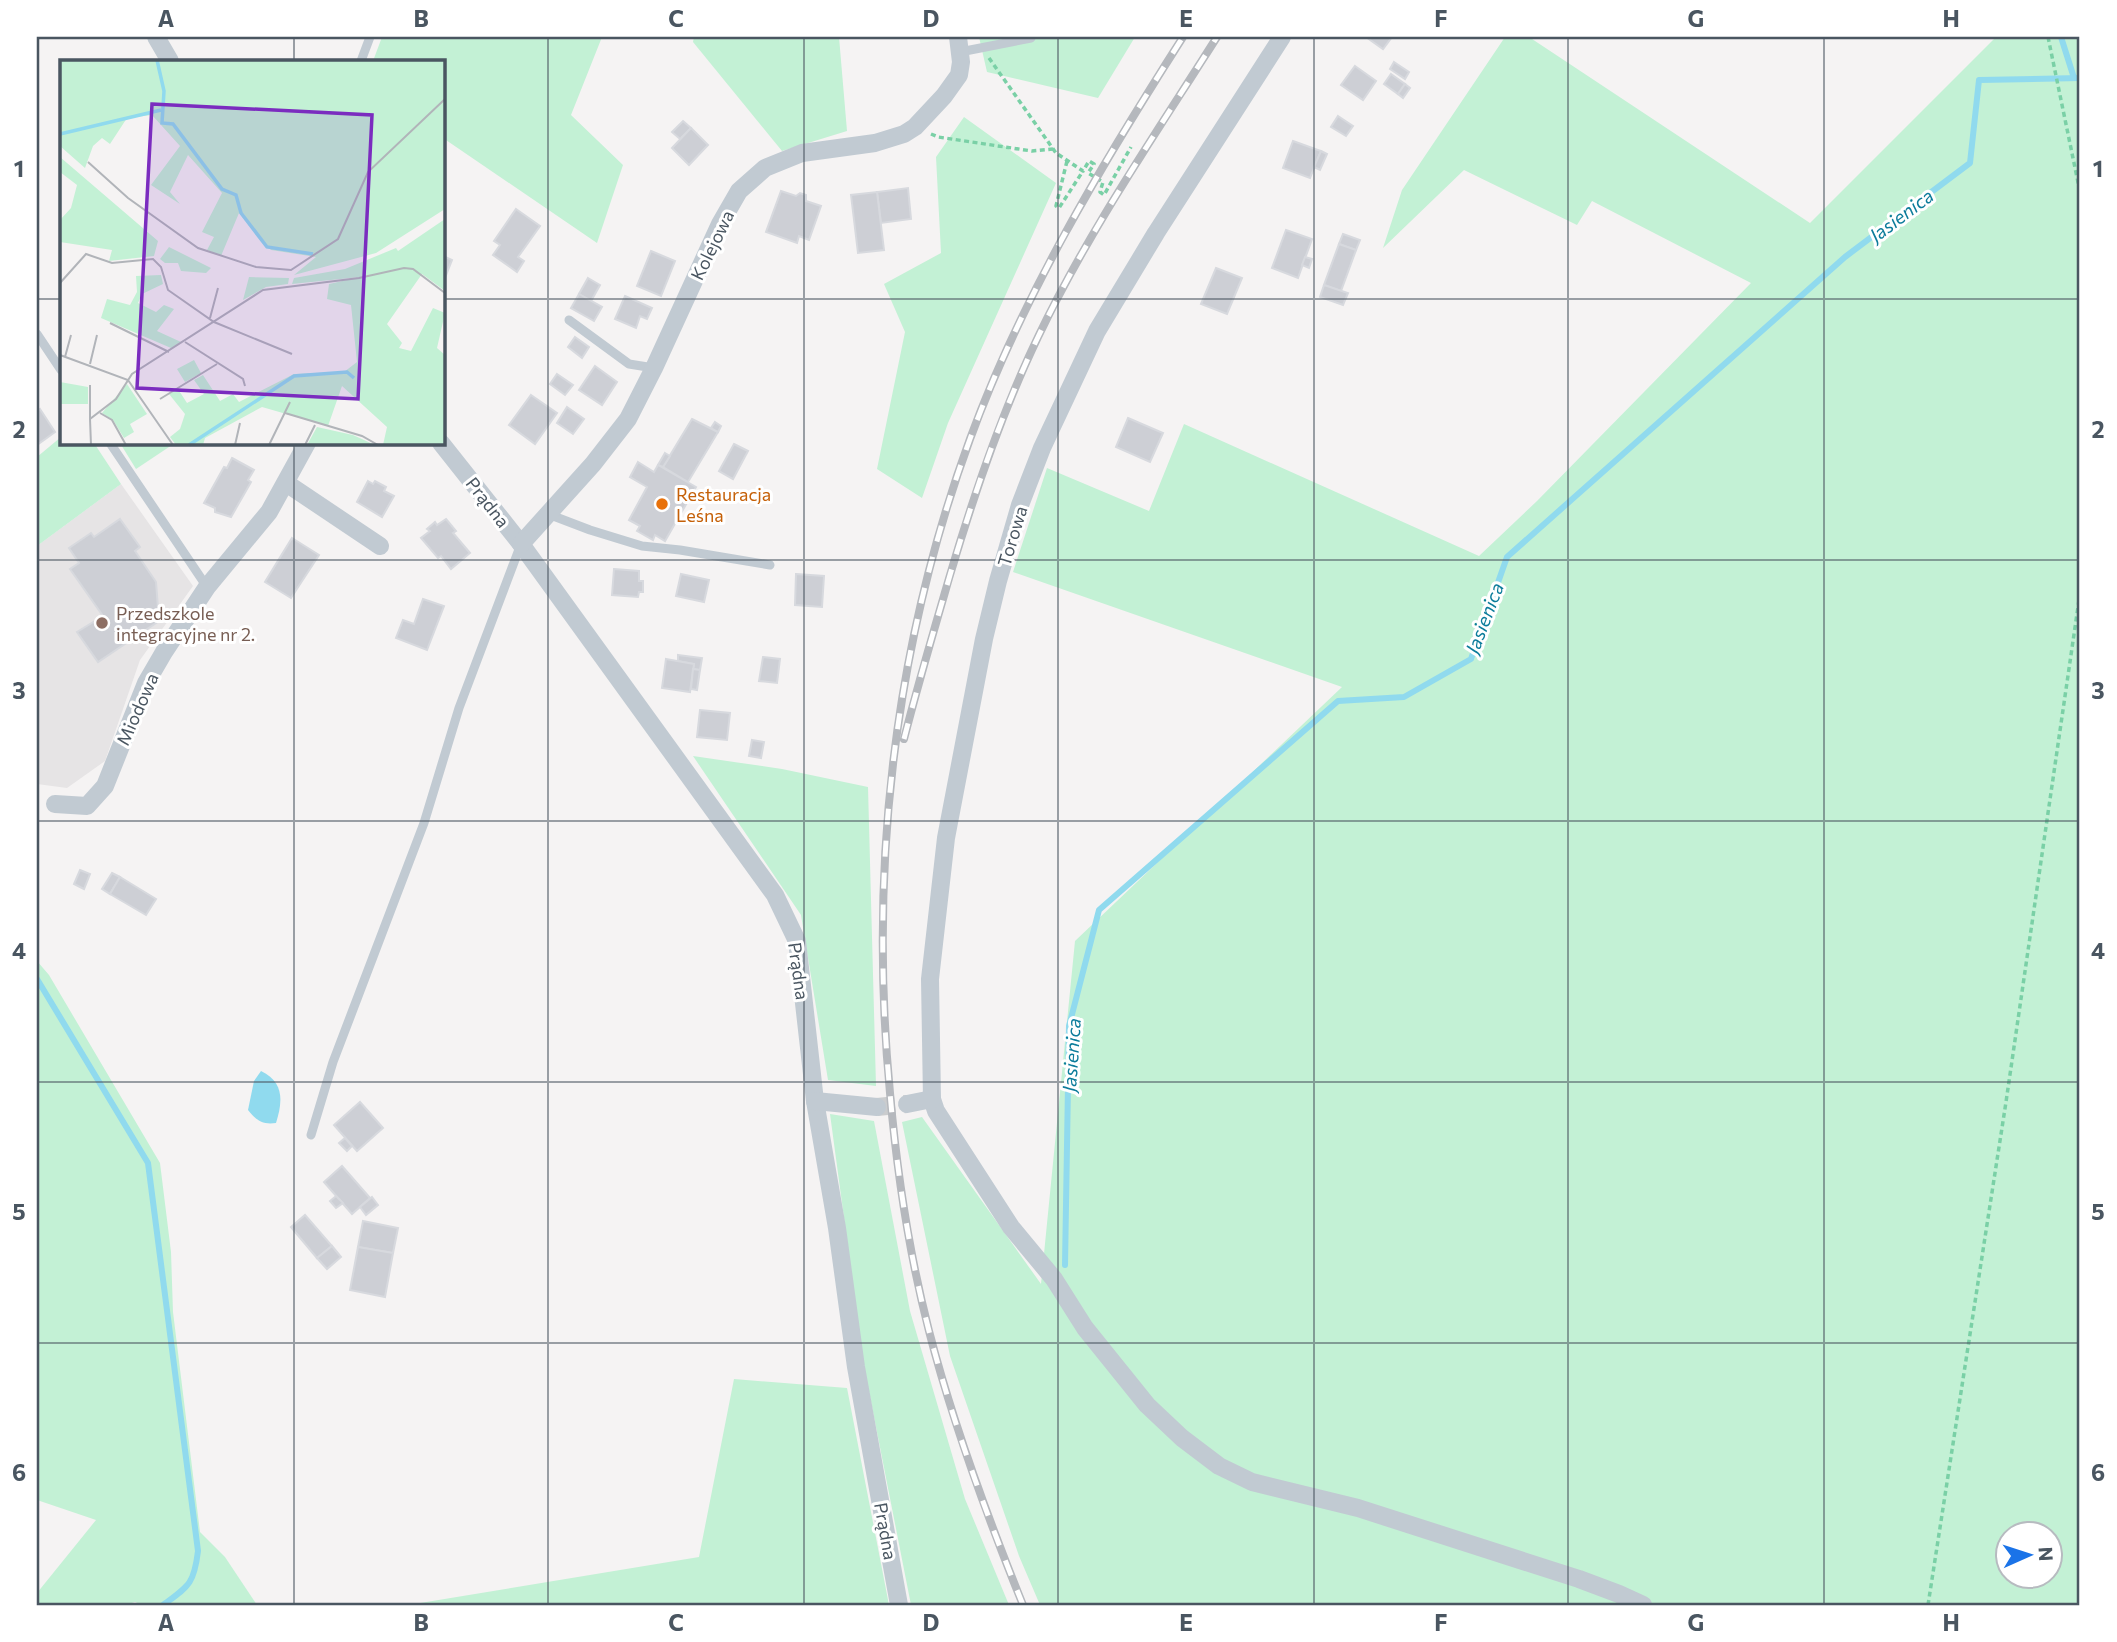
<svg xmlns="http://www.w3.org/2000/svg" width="2117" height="1642" font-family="Commissioner,sans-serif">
  <rect width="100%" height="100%" fill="#f5f3f3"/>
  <path fill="#e6e4e5" d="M121 484 193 586 140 660 105 761 67 788 37 784V546Z"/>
  <g fill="#c3f1d5" fill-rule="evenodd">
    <path d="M382 37H602L571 115 623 165 597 243 443 138V61H373Z"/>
    <path d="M694 37H839L847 131 782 151 693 42Z"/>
    <path d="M979 37H1135L1098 98 987 72Z"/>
    <path d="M1505 37H1529L1810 223 1996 37H2080V1605H1040L1019 1556 950 1356 902 1122 922 1117 1041 1284 1075 941 1342 687 1013 572 1047 468 1149 511 1184 424 1479 556 1537 501 1751 283 1592 201 1577 225 1464 170 1383 248 1402 190ZM2008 1534H2050V1576H2008Z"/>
    <path d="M964 117 1056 183 948 423 922 498 877 469 905 332 884 284 941 253 936 157Z"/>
    <path d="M61 437V443H94L121 484 37 546V457Z"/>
    <path d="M120 443H175L136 469Z"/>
    <path d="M693 756 782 769 868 787 876 1086 828 1080 801 915Z"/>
    <path d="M37 961 49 975 160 1163 171 1252 173 1312 200 1532 225 1557 257 1605H142L135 1602 125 1605H37V1593L96 1520 37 1500Z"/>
    <path d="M830 1114 874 1121 910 1311 965 1499 1009 1605H911L864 1366Z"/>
    <path d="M734 1379 847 1388 889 1605H408L699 1557Z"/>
  </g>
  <path fill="#90daee" d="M261 1071C284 1082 283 1101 276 1123 262 1125 256 1120 248 1110L254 1081Z"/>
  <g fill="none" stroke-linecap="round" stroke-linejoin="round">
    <g stroke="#90daee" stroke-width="6">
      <path d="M2061 37 2074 78"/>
      <path d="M37 979 148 1163 198 1551C194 1584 189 1586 163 1605"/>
      <path d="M1065 1265 1069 1026 1099 910 1338 701 1404 697 1471 659 1507 557 1845 257 1970 163 1979 80 2080 78"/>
    </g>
  </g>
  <g fill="#cdcfd5" stroke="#d7d9de" stroke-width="2">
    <path d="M1366 37H1392L1383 49Z"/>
    <path d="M1394 62 1409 72 1405 79 1390 69Z"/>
    <path d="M1355 66 1376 81 1363 100 1341 85Z"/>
    <path d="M1391 74 1405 84 1398 94 1384 84Z"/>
    <path d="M1405 84 1410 88 1403 98 1398 94Z"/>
    <path d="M1338 116 1353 126 1346 136 1331 127Z"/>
    <path d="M683 121 691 128 680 139 672 132Z"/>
    <path d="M691 128 708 145 689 165 672 148Z"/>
    <path d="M1293 141 1321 151 1310 178 1283 168Z"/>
    <path d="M1321 151 1327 154 1320 170 1314 167Z"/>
    <path d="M908 188 911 219 881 223 877 192Z"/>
    <path d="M781 191 796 196 800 193 806 195V201L821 206 809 240 799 236 797 243 766 232Z"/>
    <path d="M877 192 884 250 858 253 851 195Z"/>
    <path d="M516 209 540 226 518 257 524 261 517 272 493 255 500 245 494 241Z"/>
    <path d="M1286 230 1312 239 1298 278 1272 268Z"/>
    <path d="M1343 234 1360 240 1356 250 1339 244Z"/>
    <path d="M1339 244 1356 250 1341 291 1324 285Z"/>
    <path d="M651 251 675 261 661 296 637 286Z"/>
    <path d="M443 256 452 260 443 283Z"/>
    <path d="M1305 257 1312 259 1309 268 1302 265Z"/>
    <path d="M1216 268 1242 278 1227 314 1201 304Z"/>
    <path d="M588 278 600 285 591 301 579 294Z"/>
    <path d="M1324 285 1348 293 1343 305 1320 297Z"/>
    <path d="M579 294 602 307 594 321 571 308Z"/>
    <path d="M625 296 652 308 647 319 640 316 636 328 615 319Z"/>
    <path d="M575 337 589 347 582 358 568 347Z"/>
    <path d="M595 366 617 382 602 405 579 390Z"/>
    <path d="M557 374 573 385 565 395 550 384Z"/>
    <path d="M531 395 557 413 535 444 509 425Z"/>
    <path d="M567 407 584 419 573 434 557 423Z"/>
    <path d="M40 409 55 432 37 445V411Z"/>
    <path d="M1128 418 1163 433 1150 462 1116 447Z"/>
    <path d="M692 419 718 432 688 482 663 467Z"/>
    <path d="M715 422 721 426 718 432 711 428Z"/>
    <path d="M734 444 748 451 733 479 719 471Z"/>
    <path d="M665 453 670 456 663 467 658 465Z"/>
    <path d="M232 458 254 470 248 480 251 482 231 517 215 512V508L204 503 224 467 227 468Z"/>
    <path d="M638 462 654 472 658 465 696 487 665 541 655 535 653 540 637 531 640 526 629 520 647 487 630 477Z"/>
    <path d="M368 481 373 484 375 481 386 487 384 491 394 496 382 517 357 502Z"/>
    <path d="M120 519 140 547 135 551 156 582 159 621 98 662 77 632 103 616 70 569 79 563 69 548 91 533 94 537Z"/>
    <path d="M446 519 456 531 453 533 470 553 451 569 441 556 438 558 421 538 430 531 427 529 435 522 437 525Z"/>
    <path d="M292 538 319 555 291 598 265 582Z"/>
    <path d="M614 569 639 571V581H643V592H639L638 597 612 595Z"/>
    <path d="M681 574 709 580 704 602 676 596Z"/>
    <path d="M796 574 824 576 822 607 795 605Z"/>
    <path d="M423 599 444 606 427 650 396 638 403 620 414 624Z"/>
    <path d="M678 655 702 658 700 670 693 669 694 664 678 661Z"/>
    <path d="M763 657 780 659 777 683 759 681Z"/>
    <path d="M666 659 694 664 690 692 662 688Z"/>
    <path d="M693 669 700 670 697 690 691 689Z"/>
    <path d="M700 710 730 713 727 740 697 737Z"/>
    <path d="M752 740 764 742 761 758 749 756Z"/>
    <path d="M80 870 90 874 84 889 74 884Z"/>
    <path d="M112 873 120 877 110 894 102 889Z"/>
    <path d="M120 877 156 899 146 915 110 894Z"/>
    <path d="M360 1102 383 1128 357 1151 334 1125Z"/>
    <path d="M345 1138 352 1146 347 1151 339 1143Z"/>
    <path d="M342 1166 370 1198 352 1214 324 1182Z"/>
    <path d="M336 1196 343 1203 336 1208 330 1201Z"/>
    <path d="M372 1197 378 1205 366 1215 360 1207Z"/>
    <path d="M305 1215 332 1246 317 1258 291 1227Z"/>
    <path d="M363 1221 398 1228 393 1253 358 1247Z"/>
    <path d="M332 1246 341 1257 327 1269 317 1258Z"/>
    <path d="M358 1247 393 1253 385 1297 350 1290Z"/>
  </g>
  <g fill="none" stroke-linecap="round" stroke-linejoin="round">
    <path stroke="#caccce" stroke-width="18" stroke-dasharray="18 9" stroke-linecap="butt" d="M877 1107 907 1104"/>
    <g stroke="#7ad0a6" stroke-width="3.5" stroke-dasharray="5 3.5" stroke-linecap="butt">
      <path d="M2048 37 2080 192"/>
      <path d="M989 58 1056 153 1083 171 1089 161 1094 164 1088 173 1103 182 1100 192 1104 195 1131 147"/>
      <path d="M931 134 938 137 1032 151 1053 149"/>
      <path d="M1067 161 1056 206 1059 208 1083 171"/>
      <path d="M1928 1605 2006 1102 2080 593"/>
    </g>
    <g stroke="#c1cad2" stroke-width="9">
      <path d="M960 52 1031 38"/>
      <path d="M361 61 370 37"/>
      <path d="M569 320 629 364 654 368"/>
      <path d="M37 334 61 370"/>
      <path d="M110 443 207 587"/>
      <path d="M548 514 590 530 642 546 680 550 770 565"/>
      <path d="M311 1135 333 1062 424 823 459 708 521 544"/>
    </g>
    <g stroke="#c1cad2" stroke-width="18">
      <path d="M156 37 170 61"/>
      <path d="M1282 37 1156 233 1097 331 1042 448 1020 505 998 581 984 639 946 838 930 979 932 1099 936 1111 1011 1227 1054 1279 1085 1328 1147 1405 1182 1438 1219 1466 1252 1482 1358 1508 1579 1579 1619 1594 1643 1605"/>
      <path d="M441 443 521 544 775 895 797 941 815 1101 837 1228 856 1367 899 1605"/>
      <path d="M286 483 380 546"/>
      <path d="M521 544 593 464 628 419 654 368 720 224 739 191 765 168 802 153 875 143 904 134 915 127 944 96 959 75 961 62 958 37"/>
      <path d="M55 804 87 806 105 786 146 683 164 652 207 587 269 512 307 443"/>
      <path d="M815 1101 877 1107"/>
      <path d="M907 1104 932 1099"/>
    </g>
    <g stroke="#b5b8bd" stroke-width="8">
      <g id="rail">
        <path d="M904 739C918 684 934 630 950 575 974 494 1001 414 1038 337 1088 232 1155 135 1217 37"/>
        <path d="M1023 1605C987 1516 953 1424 929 1331 909 1253 897 1173 890 1093 869 872 893 649 970 439 1022 297 1102 164 1183 37"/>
      </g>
    </g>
    <use href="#rail" stroke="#fff" stroke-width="5" stroke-dasharray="16" stroke-linecap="butt"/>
  </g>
  <path fill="none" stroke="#4a5661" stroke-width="2" stroke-opacity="0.55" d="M294 37V61M548 37V1605M804 37V1605M1058 37V1605M1314 37V1605M1568 37V1605M1824 37V1605M37 299H61M443 299H2080M294 443V1605M37 560H2080M37 821H2080M37 1082H2080M37 1343H2080"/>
  <circle fill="#e8710a" stroke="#fff" stroke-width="2.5" cx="662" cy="504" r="7"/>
  <circle fill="#8d6e63" stroke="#fff" stroke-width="2.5" cx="102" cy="623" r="7"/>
  <g text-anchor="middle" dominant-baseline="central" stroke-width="6" stroke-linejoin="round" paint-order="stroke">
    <g font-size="18" fill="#4a5661" stroke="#fff">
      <text transform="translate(712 245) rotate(-64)">Kolejowa</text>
      <text transform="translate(488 502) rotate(52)">Prądna</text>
      <text transform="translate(1012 536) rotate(-73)">Torowa</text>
      <text transform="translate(137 709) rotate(-66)">Miodowa</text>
      <text transform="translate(799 971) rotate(82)">Prądna</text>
      <text transform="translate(886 1531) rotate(80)">Prądna</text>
    </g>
    <g font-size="18" fill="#c56008" stroke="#fff" text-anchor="start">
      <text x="676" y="494">Restauracja<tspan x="676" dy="21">Leśna</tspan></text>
    </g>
    <g font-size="18" fill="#785e54" stroke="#fff" text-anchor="start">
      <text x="116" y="613">Przedszkole<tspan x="116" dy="21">integracyjne nr 2.</tspan></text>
    </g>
    <g font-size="19" font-style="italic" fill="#0c7c9b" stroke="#fff">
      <text transform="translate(1901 215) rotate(-37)">Jasienica</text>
      <text transform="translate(1484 618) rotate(-69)">Jasienica</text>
      <text transform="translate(1071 1055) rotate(-86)">Jasienica</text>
    </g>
  </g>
  <g transform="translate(60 60)">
    <rect width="385" height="385" fill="#f5f3f3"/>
    <path d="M0 0H385V149L316 193 234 215 256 197 211 190 179 153 161 196 147 190 154 177 142 172 162 133 128 95 110 132 120 144 91 125 120 86 92 55 67 58 50 84 42 78 33 86 25 108 0 86ZM0 97 98 181 94 196 49 201 52 190 0 182V160L11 148 17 125 0 112ZM385 159V231L362 214 327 264 342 283 339 288 351 291 373 248 385 253 377 288 385 295V385H323L327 367 282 326 268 366 202 347 145 378 143 385H116L110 377 120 369 125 354 109 334 118 329 127 343 144 334 134 320 143 315 160 341 173 334 179 342 234 314 284 312 297 302 291 245 267 239 269 224 300 217 232 224 234 218 285 209 336 188 338 191ZM109 187 151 208 146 213 121 211 118 203H105L100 199ZM101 215 103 224 82 234 78 243 96 252 104 245 114 249 97 271 121 282 111 288 41 258 47 239 70 245 77 232 76 216ZM189 217 229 218 228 224 206 227 183 240ZM134 300 141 313 125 322 117 309ZM0 322 28 327V344H0ZM67 324 87 354 70 364 74 372 64 378 53 360 42 353ZM257 367 293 375 315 385H247Z" fill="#c3f1d5"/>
    <path fill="none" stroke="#90daee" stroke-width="3.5" d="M97 0 104 31 102 63 113 64 162 129 176 135 181 153 207 187 253 194M0 74 101 50M129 385 234 316 287 312 294 318"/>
    <path fill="none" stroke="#b1b4b9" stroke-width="2" d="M28 102 68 138 138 188 196 207 231 210 278 179 308 112 385 39M0 223 26 194 52 203 93 199 101 207 108 230 154 262 232 294M150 258 158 228M50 263 109 292M125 282 183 319 185 326M0 295 68 320 113 385M5 297 11 275M30 304 37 275M30 325V359M100 339 157 304M40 353 52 360 66 385M225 353 302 376 318 385M31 385 30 359 56 339 72 314 203 230 299 218 344 208 353 209 385 233M175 385 180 363M209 385 230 342M245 385 255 365"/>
    <path fill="#7b2cbf" fill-opacity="0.15" stroke="#7b2cbf" stroke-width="3.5" d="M92 44 312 55 298 339 77 328Z"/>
    <rect width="385" height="385" fill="none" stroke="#4a5661" stroke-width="3.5"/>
  </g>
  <rect width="2117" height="1642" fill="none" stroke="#ffffff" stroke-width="77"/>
  <g transform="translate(2029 1555) rotate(87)"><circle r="33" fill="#ffffff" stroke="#b7bbc0" stroke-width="2"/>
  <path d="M0-5L12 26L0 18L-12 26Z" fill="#1a73e8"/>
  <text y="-10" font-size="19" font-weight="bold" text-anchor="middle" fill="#4a5661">N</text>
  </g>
  <rect x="38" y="38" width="2040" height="1566" fill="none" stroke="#4a5661" stroke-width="2.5"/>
  <g font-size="23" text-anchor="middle" font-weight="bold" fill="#4a5661">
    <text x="166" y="27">A</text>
    <text x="421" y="27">B</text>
    <text x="676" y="27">C</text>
    <text x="931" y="27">D</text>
    <text x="1186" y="27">E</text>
    <text x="1441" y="27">F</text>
    <text x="1696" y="27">G</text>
    <text x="1951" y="27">H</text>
    <text x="19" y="177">1</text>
    <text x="2098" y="177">1</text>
    <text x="19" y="438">2</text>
    <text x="2098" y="438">2</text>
    <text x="19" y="699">3</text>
    <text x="2098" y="699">3</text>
    <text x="19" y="959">4</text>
    <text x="2098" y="959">4</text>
    <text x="19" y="1220">5</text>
    <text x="2098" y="1220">5</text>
    <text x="19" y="1481">6</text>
    <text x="2098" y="1481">6</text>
    <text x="166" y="1631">A</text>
    <text x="421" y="1631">B</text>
    <text x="676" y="1631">C</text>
    <text x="931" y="1631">D</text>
    <text x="1186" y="1631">E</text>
    <text x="1441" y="1631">F</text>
    <text x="1696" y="1631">G</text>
    <text x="1951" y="1631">H</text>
  </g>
</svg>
